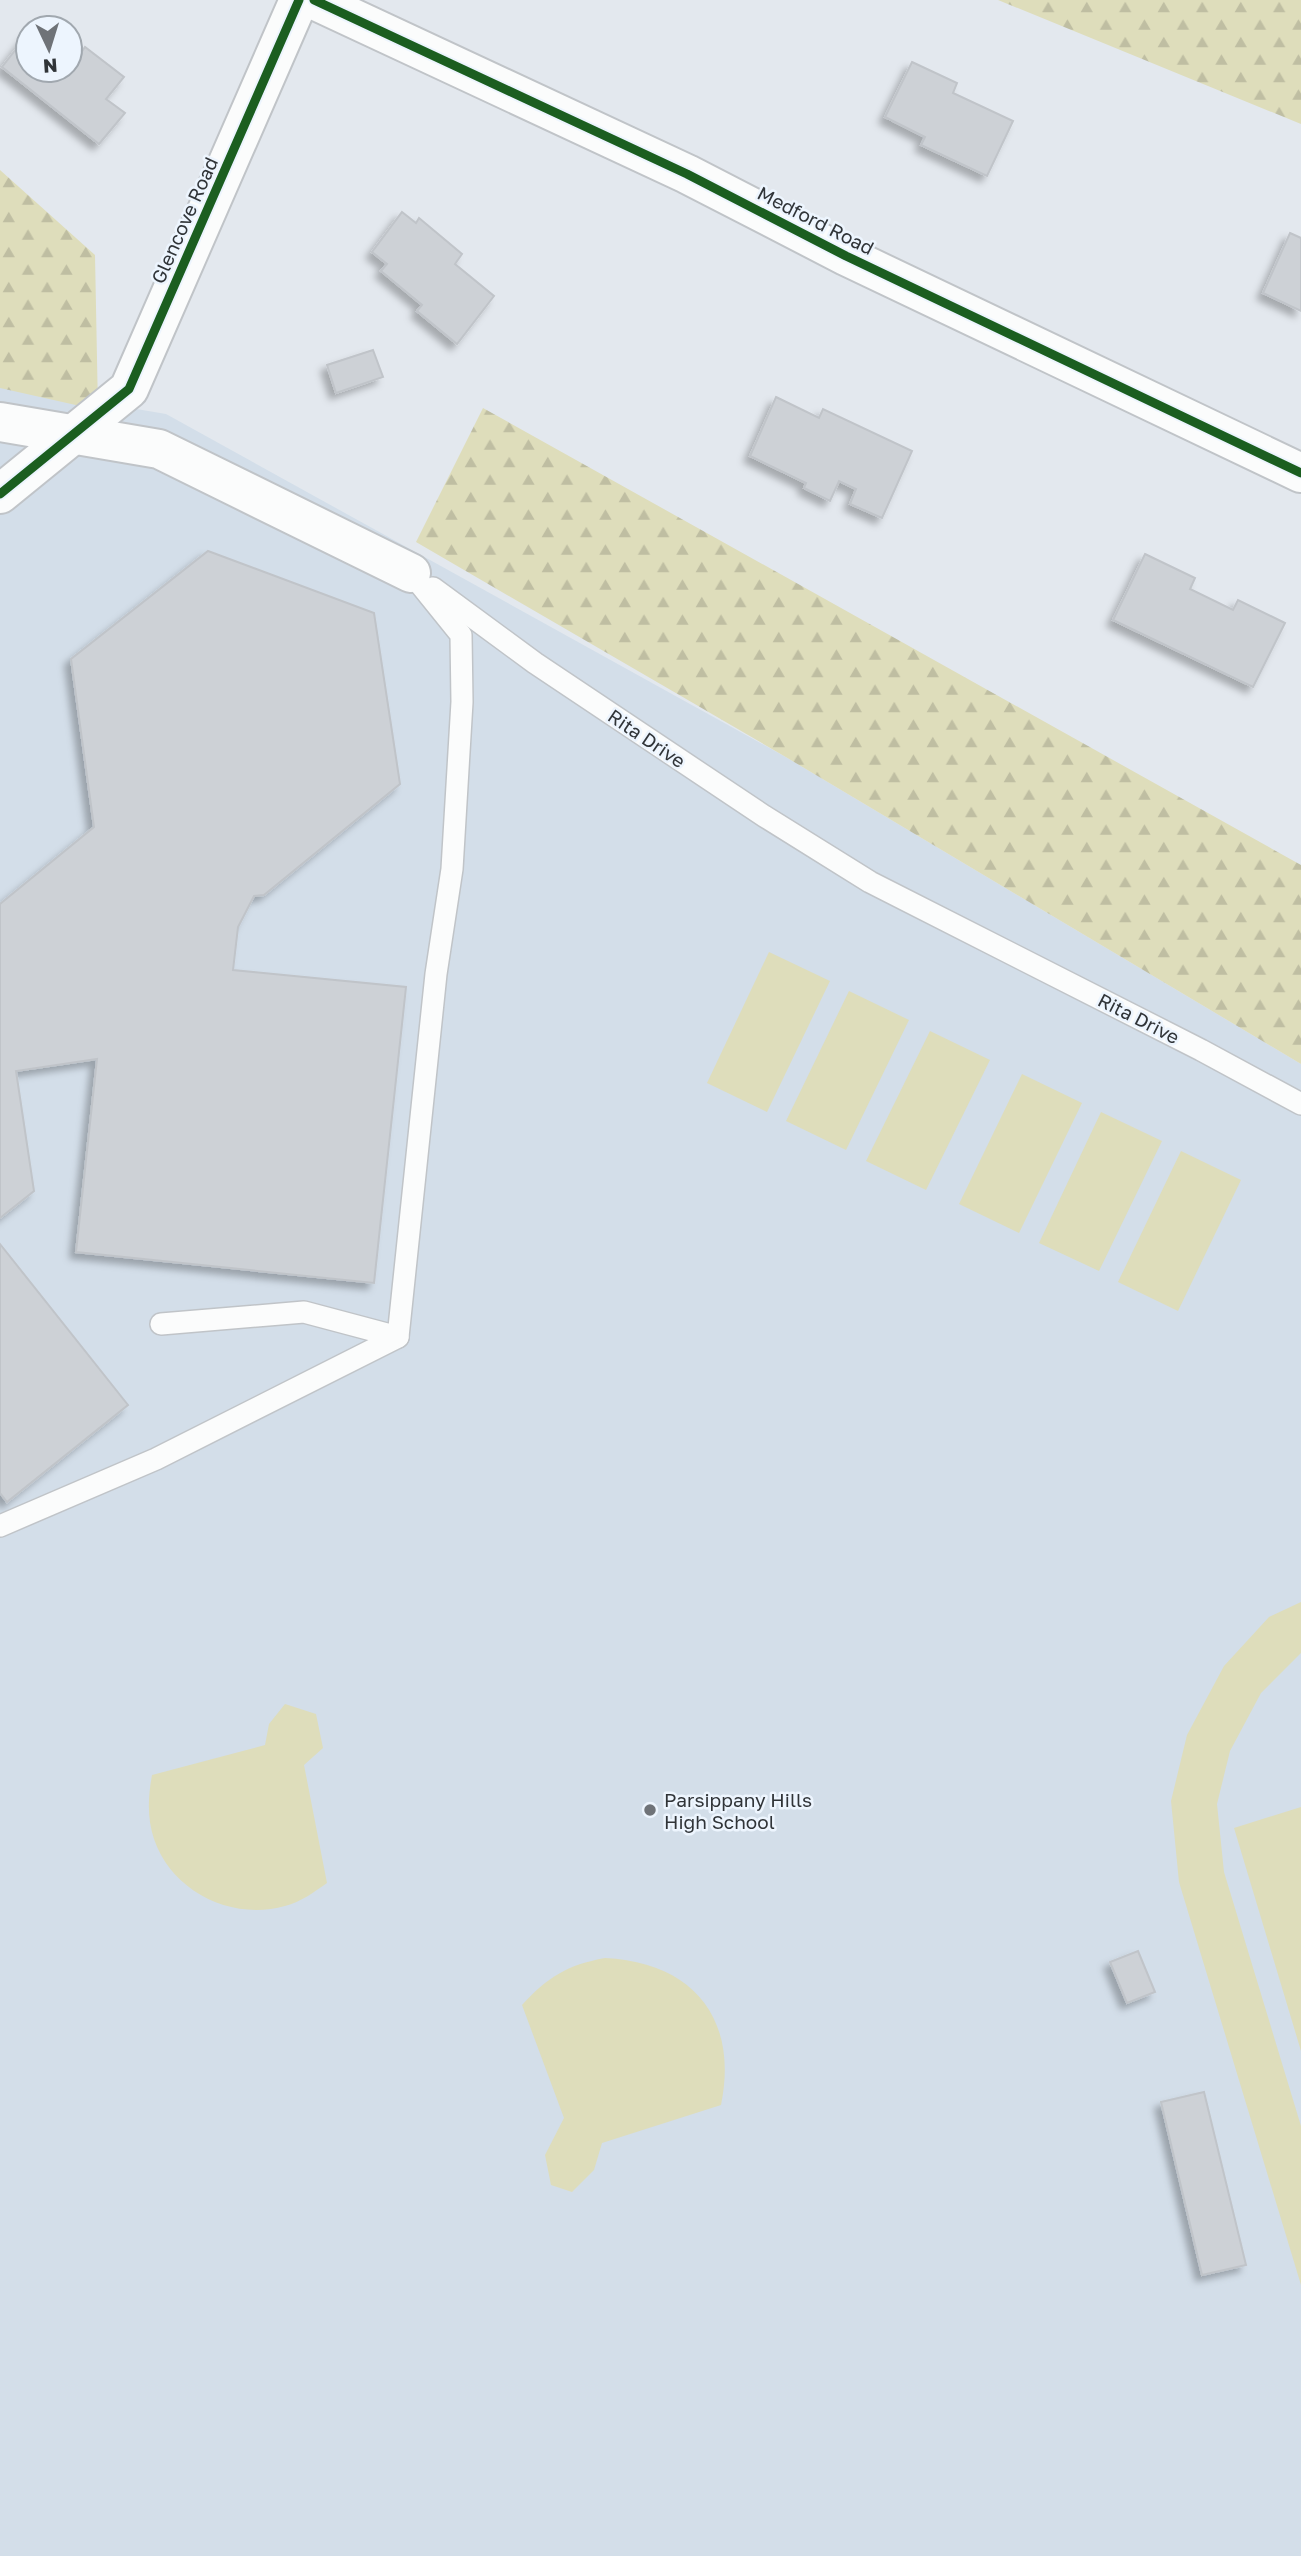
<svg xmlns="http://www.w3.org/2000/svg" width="1301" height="2556" font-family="'Golos Text',sans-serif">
  <defs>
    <pattern id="forest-firs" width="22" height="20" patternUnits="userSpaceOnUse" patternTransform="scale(1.75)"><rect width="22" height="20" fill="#deddbb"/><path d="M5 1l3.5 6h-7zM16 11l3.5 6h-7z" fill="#bfbea2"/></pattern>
    <filter id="shadow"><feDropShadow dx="-6" dy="6" stdDeviation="3.5" flood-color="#0004"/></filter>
  </defs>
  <rect width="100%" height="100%" fill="#e3e8ee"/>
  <path fill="#d3dee9" d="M0 386 166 414 784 756 1301 1064V2556H0Z"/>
  <g fill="url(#forest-firs)">
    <path d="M998 0H1301V124Z"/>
    <path d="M0 170 95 255 98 410 0 388Z"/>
    <path d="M483 408 1301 865V1064L784 756 416 542Z"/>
  </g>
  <g fill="#deddbb">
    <path d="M769 952 830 981 767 1112 707 1083Z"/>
    <path d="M849 991 909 1020 846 1150 786 1121Z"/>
    <path d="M930 1031 990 1060 926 1190 866 1161Z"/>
    <path d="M1022 1074 1082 1103 1019 1233 959 1204Z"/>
    <path d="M1101 1112 1162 1141 1099 1271 1039 1243Z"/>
    <path d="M1181 1151 1241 1180 1178 1311 1118 1282Z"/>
    <path d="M1301 1602V1653L1261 1693 1230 1751 1217 1804 1224 1872 1301 2126V2285L1179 1882 1171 1801 1187 1735 1224 1666 1269 1617Z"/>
    <path d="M285 1704 316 1714 323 1748 304 1765 327 1883C314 1892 301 1902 285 1906 232 1921 172 1892 154 1839 147 1818 148 1797 152 1775L265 1745 269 1724Z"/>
    <path d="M1301 1807V2051L1234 1828Z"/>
    <path d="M605 1958C692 1962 739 2018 721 2105L602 2143 594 2170 572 2192 551 2185 545 2155 564 2118 522 2005C548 1977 567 1965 605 1958Z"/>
  </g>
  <g fill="#cdd1d6" stroke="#c0c4c9" stroke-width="2" filter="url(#shadow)">
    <path d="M28 34V70H70V51L78 57 85 47 124 77 106 99 125 113 99 144 2 67Z"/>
    <path d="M912 62 957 83 953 93 1013 121 987 176 921 145 925 137 885 117Z"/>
    <path d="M402 212 416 223 419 218 462 254 455 264 494 296 457 344 417 311 422 305 381 271 387 264 372 252Z"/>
    <path d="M1290 233 1301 238V311L1263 293Z"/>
    <path d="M373 350 383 377 336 393 327 365Z"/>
    <path d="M776 397 819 418 823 409 912 451 882 518 850 504 856 489 839 481 830 501 804 488 806 483 750 456Z"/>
    <path d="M208 551 374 613 400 784 264 895 254 896 238 927 233 970 406 987 374 1283 76 1252 97 1059 16 1071 34 1191 0 1218V904L94 827 71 659Z"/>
    <path d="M1145 554 1195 578 1190 589 1233 610 1238 600 1285 623 1253 687 1113 620Z"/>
    <path d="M0 1244 128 1405 7 1502 0 1493Z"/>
    <path d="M1138 1951 1155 1992 1127 2003 1110 1962Z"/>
    <path d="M1204 2092 1246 2265 1202 2275 1161 2102Z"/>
  </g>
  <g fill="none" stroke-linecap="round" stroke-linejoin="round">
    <g stroke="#c0c4c8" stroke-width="24">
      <g id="service">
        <path d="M433 588 535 663 764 816 870 882 1201 1050 1301 1104"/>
        <path d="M161 1324 304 1312 398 1337"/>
        <path d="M0 1526 156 1459 398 1337 436 974 452 869 462 702 461 635 411 573"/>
      </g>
    </g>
    <g stroke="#c0c4c8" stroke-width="42">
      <g id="minor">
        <path d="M314 0 687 174 846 256 1301 473"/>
        <path d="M0 422 159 449 411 573"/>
        <path d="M0 494 129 389 299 0"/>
      </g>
    </g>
    <use href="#service" stroke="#fbfcfc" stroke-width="21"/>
    <use href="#minor" stroke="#fbfcfc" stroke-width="38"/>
    <g stroke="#edf5fe" stroke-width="13">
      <g id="cycleway">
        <path d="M314 0 687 174 846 256 1301 473"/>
        <path d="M0 494 129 389 299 0"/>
      </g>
    </g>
    <use href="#cycleway" stroke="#1b5e20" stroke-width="9"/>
  </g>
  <circle fill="#6f7378" stroke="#edf5fe" stroke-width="2.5" cx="650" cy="1810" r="7"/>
  <g text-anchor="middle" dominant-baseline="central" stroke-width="5" stroke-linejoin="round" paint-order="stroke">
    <g font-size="19" fill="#303438" stroke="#edf5fe">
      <text transform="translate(184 220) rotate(-66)">Glencove Road</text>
      <text transform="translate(816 220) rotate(27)">Medford Road</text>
      <text transform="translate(647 738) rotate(34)">Rita Drive</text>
      <text transform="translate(1139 1018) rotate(27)">Rita Drive</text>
    </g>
    <g font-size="19" fill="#303438" stroke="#edf5fe" text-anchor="start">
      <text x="664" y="1799">Parsippany Hills<tspan x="664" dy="22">High School</tspan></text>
    </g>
  </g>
  <g transform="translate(49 49) rotate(176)"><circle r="33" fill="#edf5fe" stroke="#a1a8af" stroke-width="2"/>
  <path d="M0-5L12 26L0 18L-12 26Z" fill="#6f7378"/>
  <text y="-10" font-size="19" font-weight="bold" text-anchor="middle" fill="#303438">N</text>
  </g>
</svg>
